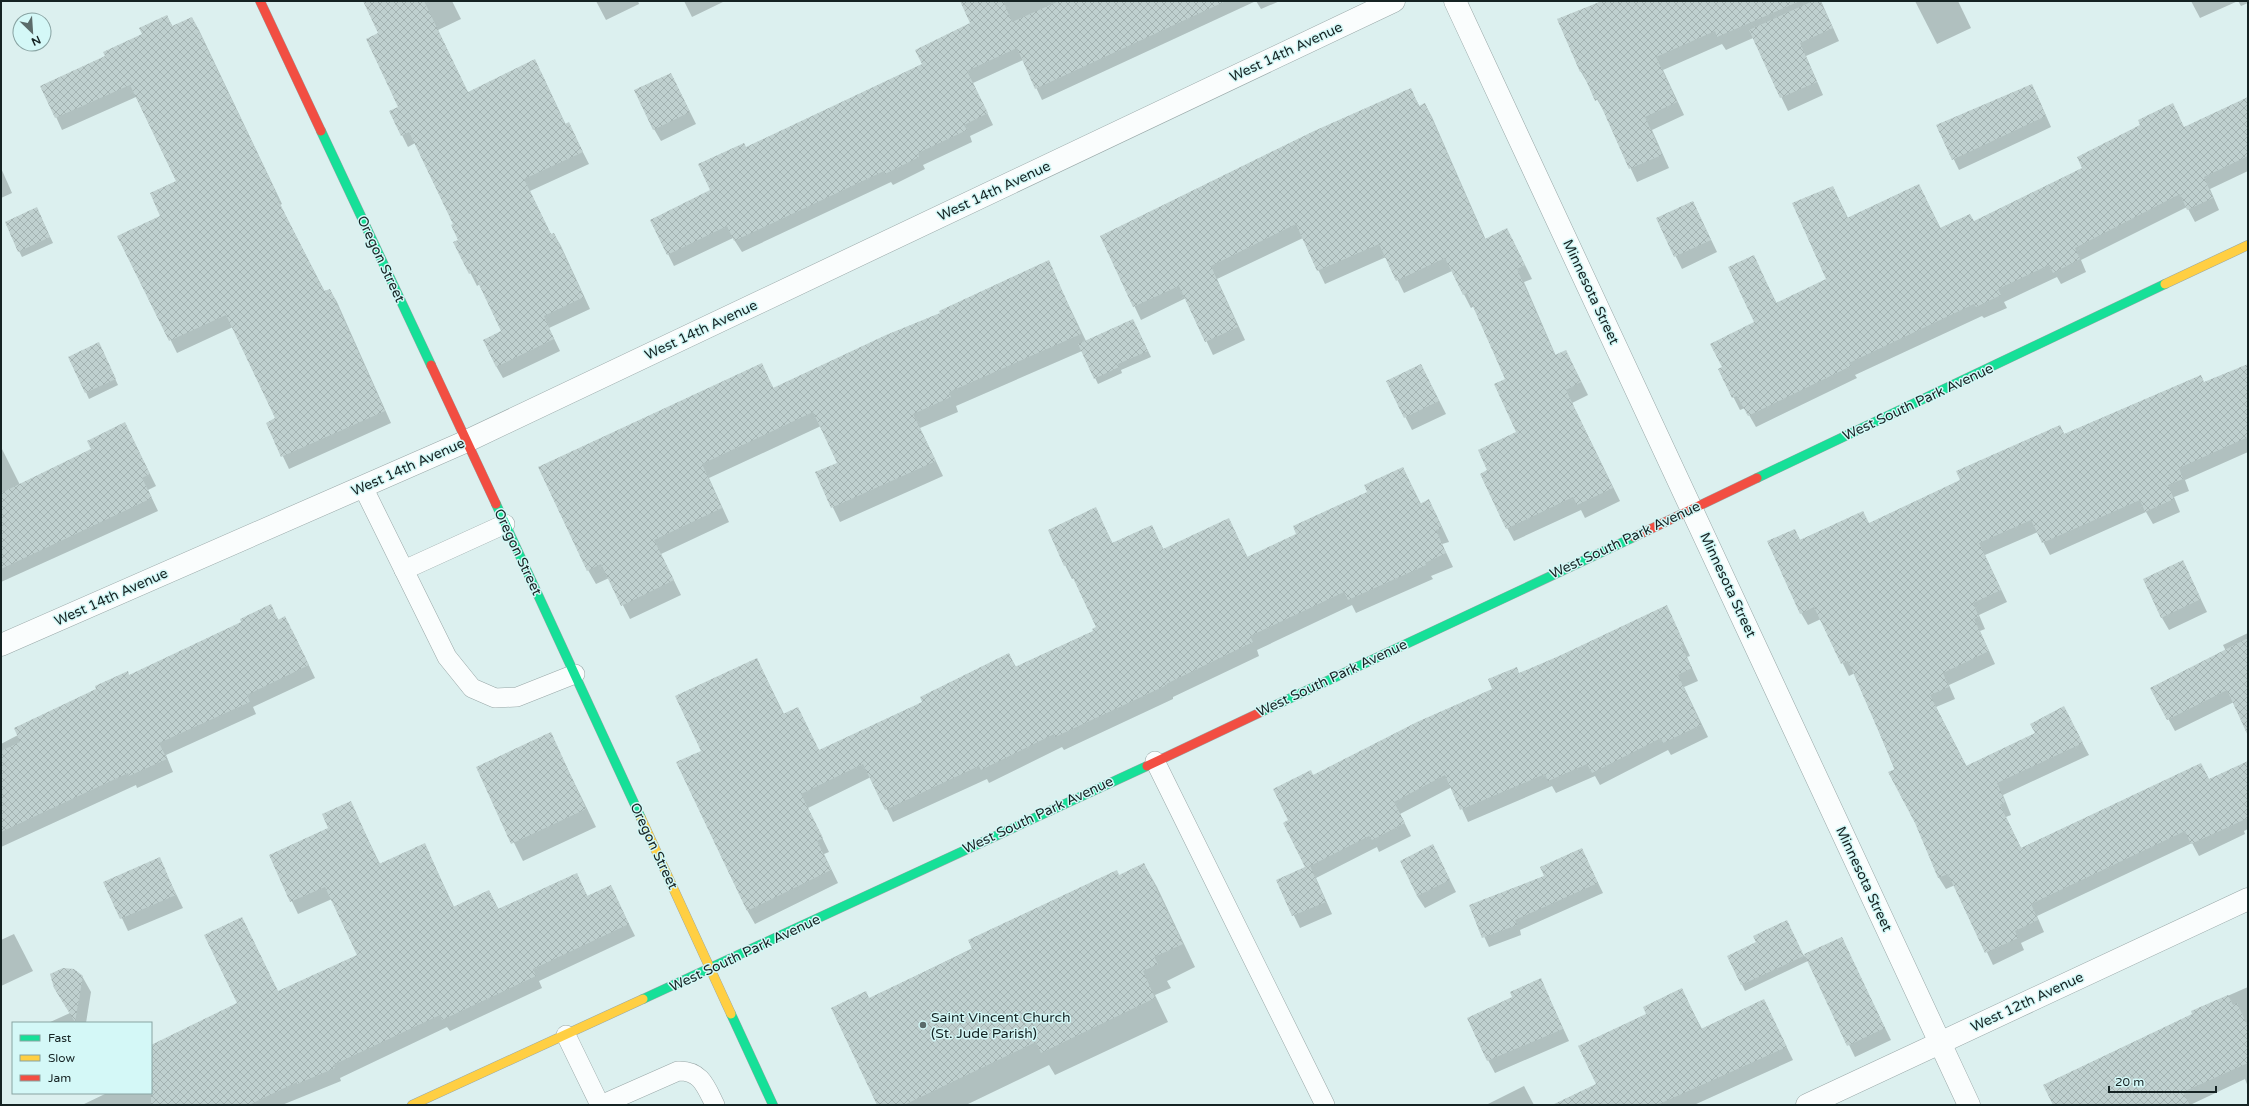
<svg xmlns="http://www.w3.org/2000/svg" width="2249" height="1106" font-family="'Varela Round',sans-serif">
  <defs>
    <pattern id="building-cross-hatch" width="8" height="8" patternUnits="userSpaceOnUse"><rect width="8" height="8" fill="#bfd0cf"/><path d="M0 0l8 8M0 8l8-8" fill="none" stroke="#a3b2b1"/></pattern>
  </defs>
  <rect width="100%" height="100%" fill="#dcf0ef"/>
  <g fill="#0003">
    <path d="M375 1H452L461 19 438 30 468 93 541 72 566 125 568 123 589 164 530 191 551 235 554 234 561 246 590 309 549 328 560 351 503 378 496 366 502 332 480 284 477 286 455 242 459 240 454 225 415 143 408 147 402 135 400 108 379 34Z"/>
    <path d="M596 1H638L639 4 606 20Z"/>
    <path d="M684 1H725L692 17Z"/>
    <path d="M961 1H1280L1261 9 1256 1 1042 100 1023 60 973 83 993 125 970 136 972 142 923 165 925 169 893 185 891 182 742 252 733 238 674 266 651 220 712 191 746 148 923 64 972 24Z"/>
    <path d="M1602 1H1821L1839 41 1806 56 1823 95 1788 111 1753 38 1726 50 1722 44 1663 70 1684 115 1652 130 1669 168 1637 182 1605 113 1581 72 1559 20Z"/>
    <path d="M1915 1H1958L1971 28 1937 44Z"/>
    <path d="M2191 1H2248V3L2241 6 2238 1 2200 18Z"/>
    <path d="M167 16 173 27 192 18 199 30 282 204 280 205 325 292 330 290 337 302 391 423 289 469 267 423 277 419 233 327 177 353 119 236 161 216 177 182 136 97 62 130 42 86 107 57 143 35Z"/>
    <path d="M671 74 696 124 661 141 654 129Z"/>
    <path d="M1410 89 1420 107 1425 104 1432 117 1486 240 1507 230 1514 243 1532 279 1524 282 1556 356 1566 351 1588 395 1572 403 1620 501 1585 518 1581 510 1514 541 1507 528 1488 471 1518 432 1506 380 1474 306 1471 308 1452 271 1404 293 1386 257 1325 284 1303 238 1217 279 1245 340 1213 355 1186 298 1141 320 1101 236Z"/>
    <path d="M2037 95 2051 127 1959 170 1937 125Z"/>
    <path d="M2248 99V171L2210 189 2219 210 2195 222 2187 207 2081 260 2086 272 2061 284 2057 277 2004 302 2007 308 1984 318 1982 316 1855 375 1857 378 1756 427 1745 408 1740 410 1719 369 1723 367 1756 322 1753 256 1777 304 1827 280 1833 187 1848 218 1919 185 1941 229 1974 222 2084 168 2172 105 2184 128Z"/>
    <path d="M1 168 12 193 1 198Z"/>
    <path d="M1693 202 1717 252 1682 269 1657 219Z"/>
    <path d="M40 215 53 243 22 257 19 251Z"/>
    <path d="M1048 262 1086 341 1136 326 1151 357 1121 370 1122 373 1098 384 1082 351 956 406 958 412 920 428 943 476 840 522 816 473 838 463 821 426 709 478 729 522 661 554 681 595 630 619 609 578 596 584 588 570 761 364 774 389 941 314Z"/>
    <path d="M102 350 118 385 89 399 70 357Z"/>
    <path d="M1421 365 1446 414 1412 430 1387 381Z"/>
    <path d="M2248 365V452L2185 480 2189 491 2174 497 2180 512 2153 524 2146 512 2050 555 2038 532 1985 555 2007 602 1979 615 1985 629 1980 631 1995 664 1949 685 1955 699 1936 707 1967 767 2070 720 2089 755 2003 795 2011 815 2006 817 2021 848 2201 765 2209 780 2248 762V829L2244 831 2245 834 2199 856 2192 843 2037 916 2044 932 2021 943 2024 950 1993 965 1955 885 1946 889 1939 878 1855 673 1849 676 1821 619 1808 625 1801 613 1794 530 1800 540 1863 512 1869 524 1961 481 2060 426 2065 435 2204 383Z"/>
    <path d="M131 436 156 486 148 490 158 511 1 582V447L20 485 92 449Z"/>
    <path d="M1403 468 1421 504 1429 501 1436 514 1449 542 1442 544 1453 567 1431 576 1433 579 1356 613 1352 605 1257 650 1259 656 1173 697V699L1064 750 1062 747 989 783 987 779 893 822 871 777 808 808 829 852 824 854 838 883 755 924 747 910 702 752 757 659 784 714 798 708 819 751 924 703 1009 654 1016 667 1094 631 1097 628 1074 578 1072 579 1065 565 1095 508 1113 544 1151 526 1164 550 1229 520 1248 558 1298 534 1368 492Z"/>
    <path d="M2183 562 2207 612 2169 630 2162 618Z"/>
    <path d="M270 605 279 621 292 630 315 678 253 707 256 714 166 755 173 772 137 788 136 785 1 847V744L129 676 243 623Z"/>
    <path d="M1666 606 1690 656 1687 657 1698 681 1684 687 1708 737 1671 755 1668 750 1600 785 1595 776 1556 793 1552 786 1468 822 1452 787 1400 814 1411 836 1379 852 1377 847 1316 878 1332 914 1300 928 1277 881 1306 867 1289 820 1313 776 1494 690 1519 674 1559 657Z"/>
    <path d="M2248 633V734L2234 702 2175 731 2151 688 2226 651 2223 645Z"/>
    <path d="M550 733 596 827 523 861 477 768Z"/>
    <path d="M350 802 380 864 425 845 454 907 489 891 499 910 576 874 588 897 610 886 635 936 539 981 542 988 450 1031 447 1027 340 1078 341 1081 282 1105H82L107 1093H151V1072L238 1004 242 918 278 992 358 956 332 899 298 914 270 856 330 829Z"/>
    <path d="M1433 846 1456 892 1425 908 1417 896Z"/>
    <path d="M1582 850 1603 893 1520 930 1521 935 1489 947 1470 906 1545 876Z"/>
    <path d="M159 859 183 908 128 931 105 882Z"/>
    <path d="M1144 864 1157 887 1195 967 1167 981 1171 988 1155 995 1168 1022 1055 1075 1049 1065 966 1105H878L869 999Z"/>
    <path d="M14 934 33 971 1 986V940Z"/>
    <path d="M1841 938 1891 1040 1855 1057 1808 961 1745 991 1728 957 1757 942 1804 956Z"/>
    <path d="M82 976 91 992 86 1023H48L70 1013Z"/>
    <path d="M1541 980 1569 1041 1495 1073 1488 1060Z"/>
    <path d="M2248 987V1087L2245 1079 2190 1105H2054L2194 1014 2193 1011Z"/>
    <path d="M1764 1001 1793 1060 1694 1105H1598L1597 1085 1647 1015 1688 1002 1702 1029Z"/>
    <path d="M1524 1086 1534 1105H1486Z"/>
  </g>
  <g fill="url(#building-cross-hatch)">
    <path d="M363 1H424L468 92 535 59 565 124 569 122 583 152 524 179 551 234 554 233 584 297 544 316 554 339 496 367 483 340 501 331 473 272 469 274 453 242 458 240 451 225 453 224 409 132 401 136 389 111 398 107 366 39 378 33Z"/>
    <path d="M960 1H1003L1012 22 1059 1H1226L1035 89 1017 48 967 71 988 113 964 125 967 130 918 153 919 157 885 174 884 171 734 241 727 226 667 255 650 220 710 190 698 164 744 143 746 147 922 64 915 50 970 23Z"/>
    <path d="M1602 1H1800L1717 37 1715 31 1656 57 1677 102 1645 117 1662 155 1629 169 1598 99 1595 101 1582 71 1580 72 1557 19Z"/>
    <path d="M1813 1H1820L1833 28 1800 43 1817 82 1780 98 1749 30Z"/>
    <path d="M167 15 172 26 192 17 276 192H274L324 291 330 289 385 411 281 457 266 423 275 418 226 315 169 341 117 236 160 216 150 193 176 181 130 85 55 118 40 86 105 56 103 52 142 34 139 28Z"/>
    <path d="M671 73 690 112 653 130 634 90Z"/>
    <path d="M2032 84 2046 116 1952 160 1936 125Z"/>
    <path d="M1411 88 1419 106 1425 103 1485 239 1507 228 1525 265 1517 269 1555 355 1566 350 1581 382 1566 390 1613 488 1577 505 1573 497 1506 529 1480 474 1487 470 1478 450 1516 432 1494 384 1505 379 1467 293 1463 295 1445 258 1396 281 1379 244 1317 271 1296 224 1211 266 1238 327 1205 342 1179 286 1133 307 1100 236 1314 131Z"/>
    <path d="M2248 97V156L2204 177 2213 198 2187 210 2180 194 2075 248 2080 259 2053 273 2049 265 1998 289 2001 295 1976 307 1974 304 1849 363 1851 366 1748 416 1737 396 1732 398 1718 369 1722 367 1710 344 1754 322 1728 267 1754 255 1776 303 1826 279 1792 203 1833 186 1847 218 1919 184 1940 228 1970 214 1974 221 2082 168 2077 157 2140 125 2138 120 2173 103 2184 127Z"/>
    <path d="M1693 201 1711 240 1674 257 1656 218Z"/>
    <path d="M37 207 50 237 18 252 5 222Z"/>
    <path d="M1049 260 1081 334 949 392 951 397 913 414 936 461 831 508 815 472 837 463 813 412 702 464 722 508 654 540 674 580 621 606 601 564 587 571 538 467 762 363 773 388 886 335 940 313 939 311Z"/>
    <path d="M1133 319 1148 351 1118 364 1119 367 1094 379 1078 344Z"/>
    <path d="M99 342 116 379 85 393 68 357Z"/>
    <path d="M1421 364 1439 401 1404 418 1386 381Z"/>
    <path d="M2248 364V437L2179 468 2183 479 2168 485 2174 499 2145 512 2140 500 2042 543 2031 520 1979 543 2001 590 1973 603 1979 617 1974 619 1989 651 1943 673 1949 687 1930 695 1966 766 2035 733 2030 724 2064 706 2083 743 1997 783 2005 802 2000 805 2021 848 2201 763 2209 779 2248 761V818L2191 844 2185 831 2031 904 2038 920 2015 931 2018 938 1985 953 1948 874 1938 878 1915 823 1888 772 1895 769 1848 661 1841 664 1814 607 1800 614 1767 541 1795 529 1800 540 1863 511 1869 523 1960 480 1956 471 2060 425 2064 434 2201 375 2204 382Z"/>
    <path d="M125 422 150 474 142 478 152 498 1 569V493L91 449 87 441Z"/>
    <path d="M1403 467 1420 504 1429 499 1442 528 1436 530 1446 553 1425 563 1426 565 1348 600 1344 592 1250 636 1253 642 1166 684 1167 685 1055 737 1054 734 981 770 979 766 885 810 863 764 801 794 823 838 817 841 831 870 747 911 676 762 701 751 675 696 757 658 783 714 798 707 819 750 922 702 920 697 1009 653 1015 667 1093 631 1092 629 1096 627 1067 565 1064 566 1048 530 1096 507 1112 543 1152 525 1163 549 1229 518 1247 557 1296 534 1293 526 1367 492 1364 485Z"/>
    <path d="M2183 560 2201 599 2161 618 2143 579Z"/>
    <path d="M271 604 278 620 285 616 309 665 247 695 250 702 159 743 167 759 129 776 128 773 1 832V751L20 742 14 728 96 689 95 686 128 671 129 675 241 622 240 619Z"/>
    <path d="M1667 605 1684 643 1681 645 1692 668 1678 675 1701 725 1663 743 1661 738 1592 773 1587 764 1548 781 1545 774 1460 810 1445 775 1394 802 1405 823 1372 840 1369 836 1310 866 1326 902 1292 916 1276 880 1305 867 1283 823 1288 820 1273 789 1311 770 1313 775 1417 722 1492 689 1488 679 1517 667 1519 673 1559 656Z"/>
    <path d="M2248 638V736L2227 690 2167 720 2150 688Z"/>
    <path d="M551 732 586 809 511 844 476 767Z"/>
    <path d="M351 801 379 864 425 843 453 907 489 890 498 909 577 873 587 896 611 885 629 924 533 969 536 976 442 1020 440 1015 333 1065 335 1068 297 1084V1082L249 1105H151V1045L237 1003 204 935 242 917 278 991 357 955 325 887 290 902 269 855 328 828 322 814Z"/>
    <path d="M1433 844 1450 880 1417 896 1400 861Z"/>
    <path d="M1582 848 1598 883 1515 920 1517 925 1482 938 1469 905 1544 876 1540 867Z"/>
    <path d="M160 857 176 895 120 919 103 882Z"/>
    <path d="M1144 863 1183 944 1154 957 1158 964 1143 971 1155 998 1041 1053 1036 1042 904 1105H877L831 1008 866 991 869 998 972 949 968 940 1117 870 1119 875Z"/>
    <path d="M1787 920 1804 956 1741 985 1727 956 1756 942 1753 936Z"/>
    <path d="M1842 937 1885 1028 1847 1046 1804 954Z"/>
    <path d="M63 968 74 969 83 976 75 1022 54 988 50 974Z"/>
    <path d="M1541 978 1563 1029 1487 1061 1467 1018 1512 997 1510 992Z"/>
    <path d="M1682 988 1701 1029 1764 999 1787 1047 1657 1105H1552L1596 1084 1578 1046 1646 1014 1643 1007Z"/>
    <path d="M2228 995 2233 1005 2237 1003 2248 1027V1063L2183 1092 2190 1105H2053L2043 1085 2192 1014 2191 1011Z"/>
  </g>
  <g fill="none" stroke-linecap="round" stroke-linejoin="round">
    <g stroke="#98a7a7" stroke-width="20">
      <g id="lane">
        <path d="M363 487 447 657 472 688 495 698 517 697 575 674"/>
        <path d="M404 570 505 524"/>
        <path d="M1155 761 1325 1105"/>
        <path d="M566 1035 600 1105"/>
        <path d="M601 1105 678 1071C701 1070 706 1087 715 1105"/>
      </g>
    </g>
    <g stroke="#98a7a7" stroke-width="23">
      <g id="street">
        <path d="M1455 1 1969 1105"/>
        <path d="M1 645 467 441 1394 1"/>
        <path d="M1807 1105 2248 899"/>
      </g>
    </g>
    <g stroke="#98a7a7" stroke-width="10">
      <g id="fast">
        <path d="M321 131 431 365"/>
        <path d="M1757 478 2165 284"/>
        <path d="M496 504 641 818"/>
        <path d="M1261 712 1634 537"/>
        <path d="M643 999 1147 766"/>
        <path d="M731 1014 773 1105"/>
      </g>
    </g>
    <g stroke="#98a7a7" stroke-width="10">
      <g id="slow">
        <path d="M2165 284 2248 245"/>
        <path d="M641 818 731 1014"/>
        <path d="M412 1105 643 999"/>
      </g>
    </g>
    <g stroke="#98a7a7" stroke-width="10">
      <g id="jam">
        <path d="M260 1 321 131"/>
        <path d="M431 365 496 504"/>
        <path d="M1634 537 1757 478"/>
        <path d="M1147 766 1261 712"/>
      </g>
    </g>
    <use href="#lane" stroke="#fafdfd" stroke-width="19"/>
    <use href="#street" stroke="#fafdfd" stroke-width="22"/>
    <use href="#fast" stroke="#16e098" stroke-width="9"/>
    <use href="#slow" stroke="#ffcf43" stroke-width="9"/>
    <use href="#jam" stroke="#f24e42" stroke-width="9"/>
  </g>
  <circle fill="#5b6b6a" stroke="#d4f8f7" stroke-width="1.5" cx="923" cy="1025" r="4"/>
  <g text-anchor="middle" dominant-baseline="central" stroke-width="3" stroke-linejoin="round" paint-order="stroke">
    <g font-size="14" fill="#152323" stroke="#d4f8f7">
      <text transform="translate(1286 52) rotate(-25)">West 14th Avenue</text>
      <text transform="translate(994 191) rotate(-25)">West 14th Avenue</text>
      <text transform="translate(381 259) rotate(65)">Oregon Street</text>
      <text transform="translate(1591 292) rotate(65)">Minnesota Street</text>
      <text transform="translate(701 330) rotate(-25)">West 14th Avenue</text>
      <text transform="translate(1918 402) rotate(-25)">West South Park Avenue</text>
      <text transform="translate(408 467) rotate(-24)">West 14th Avenue</text>
      <text transform="translate(1625 540) rotate(-25)">West South Park Avenue</text>
      <text transform="translate(518 552) rotate(65)">Oregon Street</text>
      <text transform="translate(1728 585) rotate(65)">Minnesota Street</text>
      <text transform="translate(111 597) rotate(-24)">West 14th Avenue</text>
      <text transform="translate(1332 678) rotate(-25)">West South Park Avenue</text>
      <text transform="translate(1038 815) rotate(-25)">West South Park Avenue</text>
      <text transform="translate(654 846) rotate(65)">Oregon Street</text>
      <text transform="translate(1864 879) rotate(65)">Minnesota Street</text>
      <text transform="translate(745 953) rotate(-25)">West South Park Avenue</text>
      <text transform="translate(2027 1002) rotate(-25)">West 12th Avenue</text>
    </g>
    <g font-size="14" fill="#152323" stroke="#d4f8f7" text-anchor="start">
      <text x="931" y="1017">Saint Vincent Church<tspan x="931" dy="16">(St. Jude Parish)</tspan></text>
    </g>
  </g>
  <rect width="2249" height="1106" fill="none" stroke="#152323" stroke-width="4"/>
  <rect x="12" y="1022" width="140" height="72" fill="#d4f8f7" stroke="#88a3a2"/>
  <rect x="20" y="1035" width="20" height="6" fill="#16e098" stroke="#88a3a2"/>
  <text x="48" y="1042" font-size="12" fill="#152323">Fast</text>
  <rect x="20" y="1055" width="20" height="6" fill="#ffcf43" stroke="#88a3a2"/>
  <text x="48" y="1062" font-size="12" fill="#152323">Slow</text>
  <rect x="20" y="1075" width="20" height="6" fill="#f24e42" stroke="#88a3a2"/>
  <text x="48" y="1082" font-size="12" fill="#152323">Jam</text>
  <g transform="translate(32 32) rotate(155)"><circle r="19" fill="#d4f8f7" stroke="#88a3a2"/>
  <path d="M0-3L7 15L0 10L-7 15Z" fill="#5b6b6a"/>
  <text y="-6" font-size="11" font-weight="bold" text-anchor="middle" fill="#152323">N</text>
  </g>
  <path d="M2109 1086v6h107v-6" fill="none" stroke="#152323" stroke-width="2"/>
  <text x="2115" y="1086" font-size="12" fill="#152323" stroke="#d4f8f7" stroke-width="3" paint-order="stroke">20 m</text>
</svg>
